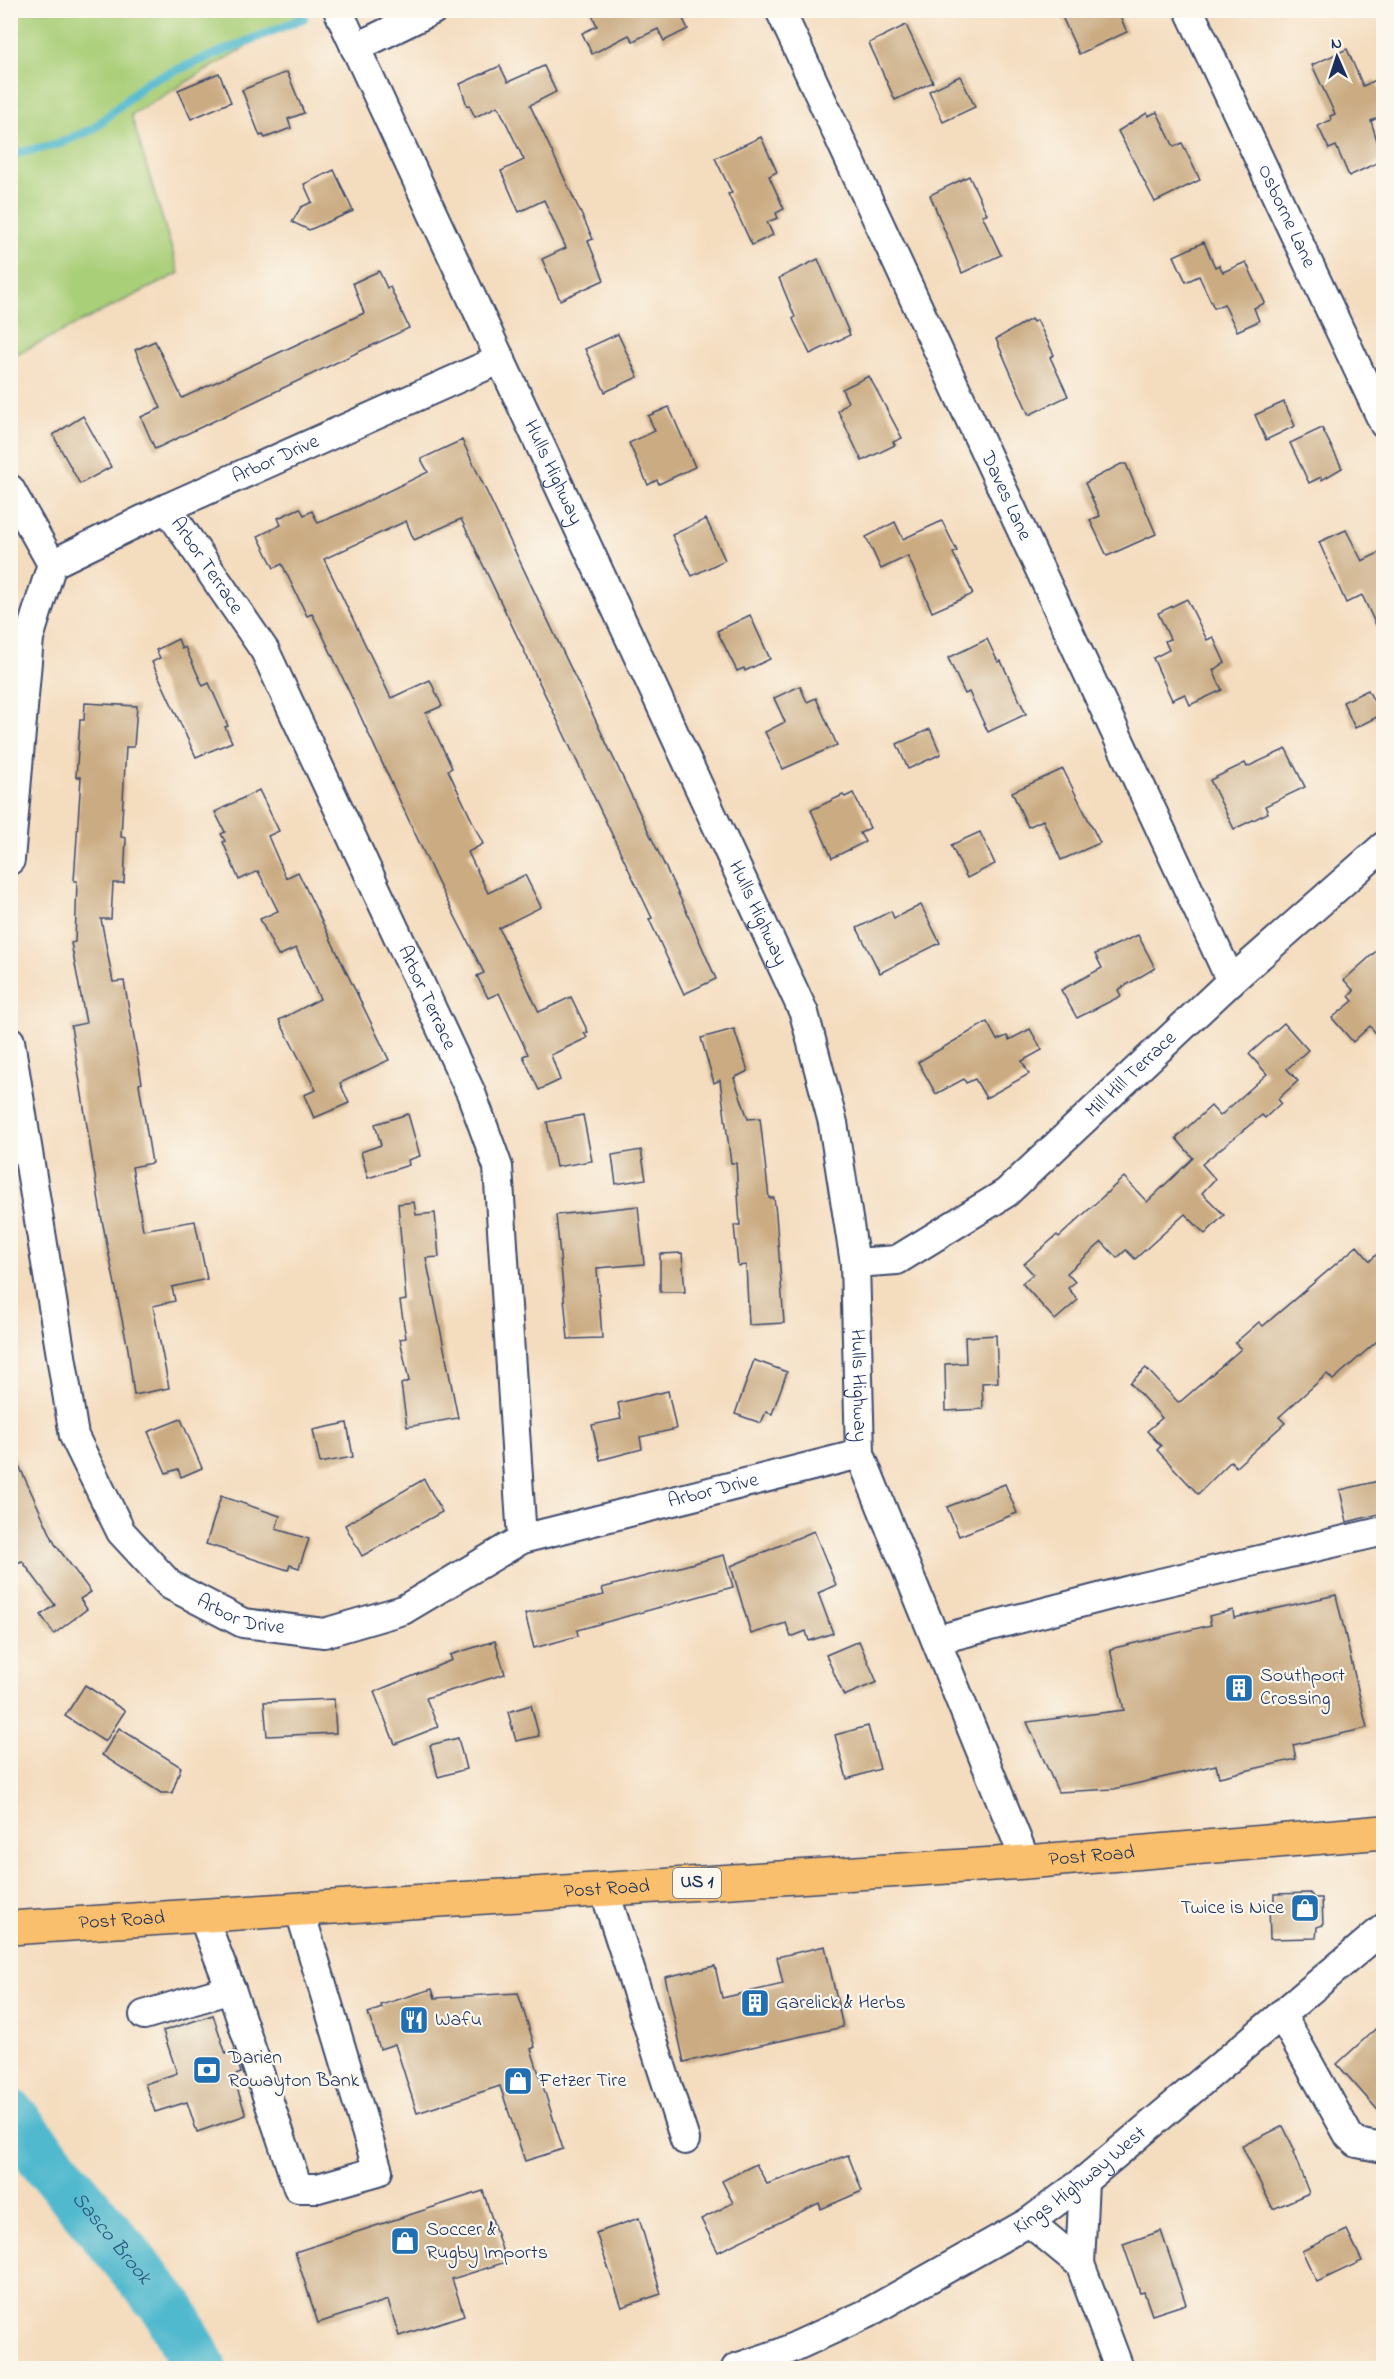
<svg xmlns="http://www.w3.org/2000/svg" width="1394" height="2379" font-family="'Indie Flower',sans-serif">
  <rect width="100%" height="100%" fill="#fbf7ec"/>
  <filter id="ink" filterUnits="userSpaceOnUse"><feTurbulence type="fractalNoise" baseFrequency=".0167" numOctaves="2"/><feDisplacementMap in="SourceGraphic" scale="12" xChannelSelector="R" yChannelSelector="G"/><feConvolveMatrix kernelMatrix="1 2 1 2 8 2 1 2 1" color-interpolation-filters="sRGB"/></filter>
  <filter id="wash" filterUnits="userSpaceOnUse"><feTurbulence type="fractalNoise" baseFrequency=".008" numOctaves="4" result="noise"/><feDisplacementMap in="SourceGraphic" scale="24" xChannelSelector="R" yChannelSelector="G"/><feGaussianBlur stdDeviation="1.35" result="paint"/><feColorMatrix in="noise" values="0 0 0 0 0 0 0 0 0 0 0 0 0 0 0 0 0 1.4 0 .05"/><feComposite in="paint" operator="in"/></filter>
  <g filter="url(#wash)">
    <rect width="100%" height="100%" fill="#f4dcbe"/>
    <path fill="#aacf79" stroke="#627f6c" stroke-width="1.5" d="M11 10 306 11 131 115 179 273 11 357Z"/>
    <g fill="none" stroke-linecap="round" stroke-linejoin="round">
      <path stroke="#51b9ce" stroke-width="9" d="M10 155 58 144 93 129 147 82 304 18"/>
      <path stroke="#51b9ce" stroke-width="54" id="s1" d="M10 2116 169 2309 200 2368"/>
    </g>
    <g id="blocks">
      <g fill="#caab82">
        <path d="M590 10H696L682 17 688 29 664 41 658 29 633 41 629 35 592 54 582 33 597 26Z"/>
        <path d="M1059 10H1117L1127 32 1079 54Z"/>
        <path d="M906 25 933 82 895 100 869 43Z"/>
        <path d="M1347 49 1363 86 1376 80 1383 96V115L1371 121 1383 160 1349 176 1336 146 1329 149 1318 126 1331 120 1330 116 1335 114 1312 65Z"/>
        <path d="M500 66 508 82 544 66 556 92 530 105 593 239 588 241 604 280 560 300 542 259 566 248 544 200 519 212 501 171 524 160 498 106 475 117 469 105 467 106 460 84Z"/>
        <path d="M287 72 304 113 288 119 291 128 265 138 263 135 260 136 242 90Z"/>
        <path d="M219 73 231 102 191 119 178 90Z"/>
        <path d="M960 76 975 107 943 122 929 91Z"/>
        <path d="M1157 112 1174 147 1182 143 1200 180 1155 202 1118 131 1147 113 1148 116Z"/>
        <path d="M761 137 777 172 769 176 784 209 776 213 778 218 767 222 773 235 752 245 728 194 732 193 715 158Z"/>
        <path d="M334 170 353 211 309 230 292 222 301 207 312 202 304 184Z"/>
        <path d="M969 176 987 214 982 215 1001 255 962 273 930 195Z"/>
        <path d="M1204 242 1215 267 1219 265 1223 272 1246 262 1265 303 1254 308 1259 321 1237 331 1224 304 1214 308 1199 276 1186 282 1174 256Z"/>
        <path d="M818 259 850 335 810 354 793 319 795 317 779 278Z"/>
        <path d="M379 271 387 288 390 287 409 328 155 449 141 417 161 408 135 350 155 341 182 398 364 313 353 283Z"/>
        <path d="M1031 319 1033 322 1037 320 1054 355 1050 357 1068 396 1029 415 996 339Z"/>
        <path d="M618 334 638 377 605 392 585 349Z"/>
        <path d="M869 376 902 438 893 442 895 445 862 461 838 411 848 402 842 389Z"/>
        <path d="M1284 402 1295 426 1266 440 1255 415Z"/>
        <path d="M669 407 695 467 659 484 657 480 648 485 629 443 655 431 648 416Z"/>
        <path d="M83 416 111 467 80 484 53 435Z"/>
        <path d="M1322 428 1342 468 1322 480 1321 477 1309 483 1290 443Z"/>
        <path d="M462 440 684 906 716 979 684 994 649 919 652 918 461 519 414 540 406 521 324 559 391 698 430 680 442 706 426 713 452 768 448 770 483 844 468 852 488 893 525 875 541 907 499 928 539 1012 571 997 588 1032 584 1033 587 1038 551 1055 560 1080 539 1090 523 1056 528 1054 499 993 488 998 477 976 484 973 438 883 319 627 312 614 307 616 282 564 274 568 258 536 281 525 278 518 300 508 304 515 312 511 318 523 349 510 428 472 421 459Z"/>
        <path d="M1121 464H1126L1156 534 1107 556 1090 520 1100 516 1085 483Z"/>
        <path d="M706 519 725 560 692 576 672 535Z"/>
        <path d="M942 521 957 551 953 553 973 594 932 612 908 556 881 569 866 537 895 522 903 539Z"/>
        <path d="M1346 530 1362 561 1383 551V640L1362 595 1346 603 1319 542Z"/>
        <path d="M1187 599 1207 640 1213 637 1225 663 1213 670 1222 690 1190 705 1185 694 1172 700 1153 658 1169 650 1165 641 1170 639 1158 613Z"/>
        <path d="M750 615 770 659 745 671 744 668 737 671 717 631Z"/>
        <path d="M178 639 182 649 185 647 203 686 209 683 228 726 225 727 232 742 196 757 152 662 160 658 156 650Z"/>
        <path d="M987 639 998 662 1001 661 1026 714 988 732 969 692 965 694 948 658Z"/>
        <path d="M800 686 807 702 816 698 837 745 783 769 765 732 785 722 774 698Z"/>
        <path d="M1368 690 1381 715 1355 728 1343 702Z"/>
        <path d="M85 703 137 706 134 747H126L121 837 126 838 124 883H113L111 919H101L113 982 124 981 142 1083 139 1084 152 1163 132 1167 143 1230 195 1221 207 1279 172 1287 175 1301 153 1306 169 1388 134 1395 128 1349 102 1220 71 1026 86 1023 71 943 75 942 77 881H74L81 777H76L77 764 80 720H84Z"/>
        <path d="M930 729 941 754 908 769 897 744Z"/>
        <path d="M1286 749 1305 787 1265 806 1268 813 1234 829 1210 780 1245 763 1247 767Z"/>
        <path d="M1063 769 1100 843 1061 860 1043 820 1028 827 1012 792Z"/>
        <path d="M259 790 279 831 268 836 286 878 298 872 389 1060 340 1083 349 1103 314 1118 304 1095 316 1090 279 1020 320 999 296 948 278 956 260 919 278 911 258 871 239 880 223 842 225 841 221 834 225 832 215 812Z"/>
        <path d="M853 793 870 828 860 833 865 842 832 858 811 810 843 795 845 797Z"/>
        <path d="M980 832 995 864 967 878 951 845Z"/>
        <path d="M921 905 940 943 880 973 857 928 891 911 894 918Z"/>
        <path d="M1138 935 1155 968 1118 990 1121 996 1077 1018 1061 990 1102 968 1095 954Z"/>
        <path d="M1383 945V1042L1370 1026 1353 1042 1332 1018 1353 1001 1349 996 1354 991 1344 980Z"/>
        <path d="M987 1022 997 1040 1007 1036 1009 1040 1030 1029 1042 1050 1022 1061 1029 1074 986 1098 975 1079 966 1083 964 1079 936 1094 918 1062Z"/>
        <path d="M1284 1023 1308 1050 1287 1069 1298 1081 1278 1099 1281 1103 1265 1118 1262 1115 1202 1164 1215 1179 1202 1193 1224 1215 1205 1234 1185 1214 1135 1259 1126 1250 1117 1258 1102 1242 1067 1273 1075 1282 1068 1288 1078 1300 1055 1320 1022 1283 1033 1274 1024 1264 1057 1235 1059 1237 1124 1177 1147 1202 1193 1158 1176 1138 1211 1106 1220 1116 1267 1074 1249 1054Z"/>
        <path d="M734 1029 748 1071 734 1078 748 1119 760 1118 769 1198H774L776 1214 784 1323 749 1325 746 1265 738 1266 734 1225H740L736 1163H731L720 1080 714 1083 701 1038Z"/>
        <path d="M408 1114 420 1156 408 1160 409 1165 368 1178 361 1152 381 1145 375 1124Z"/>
        <path d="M583 1115 592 1161 556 1167 547 1122Z"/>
        <path d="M641 1150 646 1179 616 1184 612 1155Z"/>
        <path d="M414 1202 416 1215 435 1213 439 1257 426 1258 458 1418 407 1427 401 1384 409 1381 400 1339 406 1338 400 1301 406 1300 398 1204Z"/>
        <path d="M638 1206 644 1264 597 1268 602 1338 568 1339 556 1215Z"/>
        <path d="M1357 1246 1370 1261 1383 1248V1336L1333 1380 1327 1374 1279 1417 1285 1423 1236 1467 1231 1461 1198 1494 1157 1450 1161 1446 1147 1431 1162 1418 1130 1383 1146 1368 1178 1402 1181 1401 1241 1349 1235 1343 1259 1322 1263 1326Z"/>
        <path d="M682 1253 685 1292H660V1254Z"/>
        <path d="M996 1335 998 1382 982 1383 983 1409 946 1411 945 1364 966 1363 965 1337Z"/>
        <path d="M754 1360 787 1372 772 1414 766 1412 761 1423 735 1414Z"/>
        <path d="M668 1391 676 1429 640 1437 642 1449 600 1460 592 1425 621 1419 618 1403Z"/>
        <path d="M181 1419 202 1468 181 1477 178 1469 166 1473 148 1432Z"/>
        <path d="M347 1423 353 1457 320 1463 313 1430Z"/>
        <path d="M10 1446 55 1544 91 1592 80 1599 87 1609 54 1634 41 1615 55 1605 22 1561 10 1566Z"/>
        <path d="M424 1479 442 1512 362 1556 345 1525Z"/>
        <path d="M1383 1480V1513L1347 1522 1340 1490Z"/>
        <path d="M1005 1484 1017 1513 959 1536 947 1507Z"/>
        <path d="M221 1496 280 1516 276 1529 309 1539 299 1568 290 1565 288 1570 206 1544Z"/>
        <path d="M814 1531 836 1585 818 1593 833 1633 809 1641 806 1631 791 1637 786 1623 751 1634 731 1566Z"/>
        <path d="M724 1555 733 1587 577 1630 578 1636 534 1648 525 1614 604 1595 602 1588Z"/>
        <path d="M1336 1595 1367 1728 1293 1745 1296 1759 1219 1777 1216 1765 1114 1789 1058 1792 1027 1722 1124 1710 1110 1649 1211 1625 1209 1616 1233 1610 1234 1618Z"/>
        <path d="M495 1641 505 1674 426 1698 438 1727 395 1744 374 1692 452 1660 450 1655Z"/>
        <path d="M859 1641 877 1682 844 1696 826 1655Z"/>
        <path d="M85 1685 125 1711 105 1742 65 1716Z"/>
        <path d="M334 1699 336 1733 267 1736 264 1702Z"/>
        <path d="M531 1705 539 1736 516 1741 508 1712Z"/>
        <path d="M868 1726 880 1769 847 1779 835 1735Z"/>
        <path d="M119 1728 181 1767 172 1793H161L102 1755Z"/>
        <path d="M458 1738 466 1769 438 1777 430 1745Z"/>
        <path d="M1310 1893 1314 1898H1322L1323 1925 1317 1927 1316 1938 1270 1939 1269 1904H1274V1894Z"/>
        <path d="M825 1946 843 2027 684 2062 665 1977 715 1966 722 1998 783 1984 777 1957Z"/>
        <path d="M432 1989 435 1998 518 1993 535 2047 531 2049 563 2149 525 2161 500 2086 417 2113 395 2044 380 2049 368 2013 382 2008 381 2005Z"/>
        <path d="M213 2015 226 2054 234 2051 241 2073 233 2076 246 2115 197 2132 187 2102 155 2112 145 2084 177 2073 163 2031Z"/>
        <path d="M1383 2022V2116L1337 2064Z"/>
        <path d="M1283 2126 1295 2151 1293 2152 1309 2193 1273 2209 1242 2146Z"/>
        <path d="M848 2155 862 2191 821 2209 819 2203 718 2252 701 2219 733 2203 722 2181 756 2164 767 2184Z"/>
        <path d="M483 2191 506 2262 452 2279 464 2315 399 2336 388 2300 318 2323 295 2252Z"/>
        <path d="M639 2218 661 2294 622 2307 596 2233Z"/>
        <path d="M1347 2230 1362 2261 1317 2282 1302 2251Z"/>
        <path d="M1161 2231 1186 2304 1152 2315 1144 2292 1140 2293 1123 2244Z"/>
      </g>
    </g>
  </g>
  <g filter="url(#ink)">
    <use href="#blocks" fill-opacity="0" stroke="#3c496c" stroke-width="1.5"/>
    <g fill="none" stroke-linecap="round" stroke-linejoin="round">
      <g stroke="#3c496c" stroke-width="32">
        <g id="minor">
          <path id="s2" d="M338 10 804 1013 833 1123 855 1263 860 1454 1026 1862"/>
          <path id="s3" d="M780 10 1231 981"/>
          <path id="s4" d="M1189 10 1384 424"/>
          <path d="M355 48 433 10"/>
          <path id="s5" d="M10 489 52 564 167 508 501 359"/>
          <path id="s6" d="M167 508 265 651 471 1093 498 1167 522 1539"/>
          <path d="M10 860 29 638 52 564"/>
          <path id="s7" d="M10 1041 74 1436 121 1532 170 1585 243 1623 324 1633 403 1610 522 1539 860 1454"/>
          <path id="s8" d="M855 1263 897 1260 1006 1193 1231 981 1384 846"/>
          <path d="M936 1640 1130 1590 1384 1531"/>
          <path d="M604 1889 685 2140"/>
          <path d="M203 1917 232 1992 298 2188H318L378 2171 299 1908"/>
          <path d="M1281 2014 1349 2136 1357 2143 1384 2148"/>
          <path d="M144 2015 231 1989"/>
          <path d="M1029 2222 1080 2264 1119 2368"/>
          <path d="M1080 2264 1084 2181"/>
          <path id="s9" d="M736 2368 781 2353 866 2314 1029 2222 1084 2181 1384 1928"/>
        </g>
      </g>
      <g stroke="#3c496c" stroke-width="36">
        <g id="major">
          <path id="s10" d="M10 1928 1026 1862 1384 1832"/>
        </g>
      </g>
      <use href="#minor" stroke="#fff" stroke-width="28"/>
      <use href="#major" stroke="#f9bf6d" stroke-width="33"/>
    </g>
  </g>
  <defs>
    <g id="building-square" transform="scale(1.5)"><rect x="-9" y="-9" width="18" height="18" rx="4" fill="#1f6fb2" stroke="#fbf7ec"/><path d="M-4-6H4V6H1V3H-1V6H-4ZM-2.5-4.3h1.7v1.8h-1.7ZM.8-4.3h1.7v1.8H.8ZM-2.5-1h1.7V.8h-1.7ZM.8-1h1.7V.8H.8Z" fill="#fff"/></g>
    <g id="shop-square" transform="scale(1.5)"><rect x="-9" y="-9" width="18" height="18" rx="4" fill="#1f6fb2" stroke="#fbf7ec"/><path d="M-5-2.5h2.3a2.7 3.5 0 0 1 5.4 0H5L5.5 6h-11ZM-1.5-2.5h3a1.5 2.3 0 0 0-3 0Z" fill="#fff"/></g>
    <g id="restaurant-square" transform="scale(1.5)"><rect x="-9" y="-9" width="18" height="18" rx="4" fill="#1f6fb2" stroke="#fbf7ec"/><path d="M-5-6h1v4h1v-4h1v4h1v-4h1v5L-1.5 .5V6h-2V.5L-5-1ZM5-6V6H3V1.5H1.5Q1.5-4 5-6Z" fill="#fff"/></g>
    <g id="bank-square" transform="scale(1.5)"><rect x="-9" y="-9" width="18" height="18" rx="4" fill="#1f6fb2" stroke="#fbf7ec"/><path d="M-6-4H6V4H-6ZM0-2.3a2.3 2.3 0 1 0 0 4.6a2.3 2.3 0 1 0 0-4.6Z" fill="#fff"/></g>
  </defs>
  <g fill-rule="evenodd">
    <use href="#building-square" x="1239" y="1688"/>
    <use href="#shop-square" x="1305" y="1908"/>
    <use href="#building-square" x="755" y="2003"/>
    <use href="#restaurant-square" x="414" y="2020"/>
    <use href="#bank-square" x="207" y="2070"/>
    <use href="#shop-square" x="518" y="2081"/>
    <use href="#shop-square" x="405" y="2241"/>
  </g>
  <g text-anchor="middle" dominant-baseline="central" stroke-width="4.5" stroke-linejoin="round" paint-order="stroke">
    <rect fill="#fbf7ec" stroke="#5e6b89" stroke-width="1.5" x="673" y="1868" width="48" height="30" rx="4.5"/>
    <g font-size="18" font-weight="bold" fill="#1b2f5e">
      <text x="697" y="1883">US 1</text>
    </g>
    <g font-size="20" fill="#1b2f5e" stroke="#fbf7ec">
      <text stroke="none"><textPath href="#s4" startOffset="228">Osborne Lane</textPath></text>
      <text stroke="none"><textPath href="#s5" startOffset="333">Arbor Drive</textPath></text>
      <text stroke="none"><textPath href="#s2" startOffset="510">Hulls Highway</textPath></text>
      <text stroke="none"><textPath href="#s3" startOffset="536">Daves Lane</textPath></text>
      <text stroke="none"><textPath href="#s6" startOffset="70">Arbor Terrace</textPath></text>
      <text stroke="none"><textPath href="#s2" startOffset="996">Hulls Highway</textPath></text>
      <text stroke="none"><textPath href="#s6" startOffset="556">Arbor Terrace</textPath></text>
      <text stroke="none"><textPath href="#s8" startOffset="342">Mill Hill Terrace</textPath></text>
      <text stroke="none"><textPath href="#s2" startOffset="1484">Hulls Highway</textPath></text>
      <text stroke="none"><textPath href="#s7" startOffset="1161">Arbor Drive</textPath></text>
      <text stroke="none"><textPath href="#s7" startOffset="657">Arbor Drive</textPath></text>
      <text stroke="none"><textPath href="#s10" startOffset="1084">Post Road</textPath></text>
      <text stroke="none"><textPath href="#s10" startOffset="598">Post Road</textPath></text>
      <text stroke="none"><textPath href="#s10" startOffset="112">Post Road</textPath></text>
      <text stroke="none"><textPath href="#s9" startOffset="394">Kings Highway West</textPath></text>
    </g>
    <g font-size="20" fill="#1b2f5e" stroke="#fbf7ec" text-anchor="start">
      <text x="1260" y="1676">Southport<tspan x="1260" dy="23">Crossing</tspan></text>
      <text x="1284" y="1908" text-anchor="end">Twice is Nice</text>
      <text x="776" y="2003">Garelick &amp; Herbs</text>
      <text x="435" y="2020">Wafu</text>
      <text x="228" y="2058">Darien<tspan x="228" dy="23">Rowayton Bank</tspan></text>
      <text x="539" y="2081">Fetzer Tire</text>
      <text x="426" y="2230">Soccer &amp;<tspan x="426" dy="23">Rugby Imports</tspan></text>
    </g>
    <g font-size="21" font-style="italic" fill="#2b5880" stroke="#fbf7ec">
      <text stroke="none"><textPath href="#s1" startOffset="159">Sasco Brook</textPath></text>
    </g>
  </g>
  <rect width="1394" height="2379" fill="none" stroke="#fbf7ec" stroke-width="36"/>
  <g transform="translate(1337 57) rotate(357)" stroke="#fbf7ec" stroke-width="4.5" paint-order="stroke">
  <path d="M0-4.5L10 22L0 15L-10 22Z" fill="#1b2f5e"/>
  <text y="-9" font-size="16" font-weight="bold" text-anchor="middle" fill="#1b2f5e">N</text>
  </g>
</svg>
